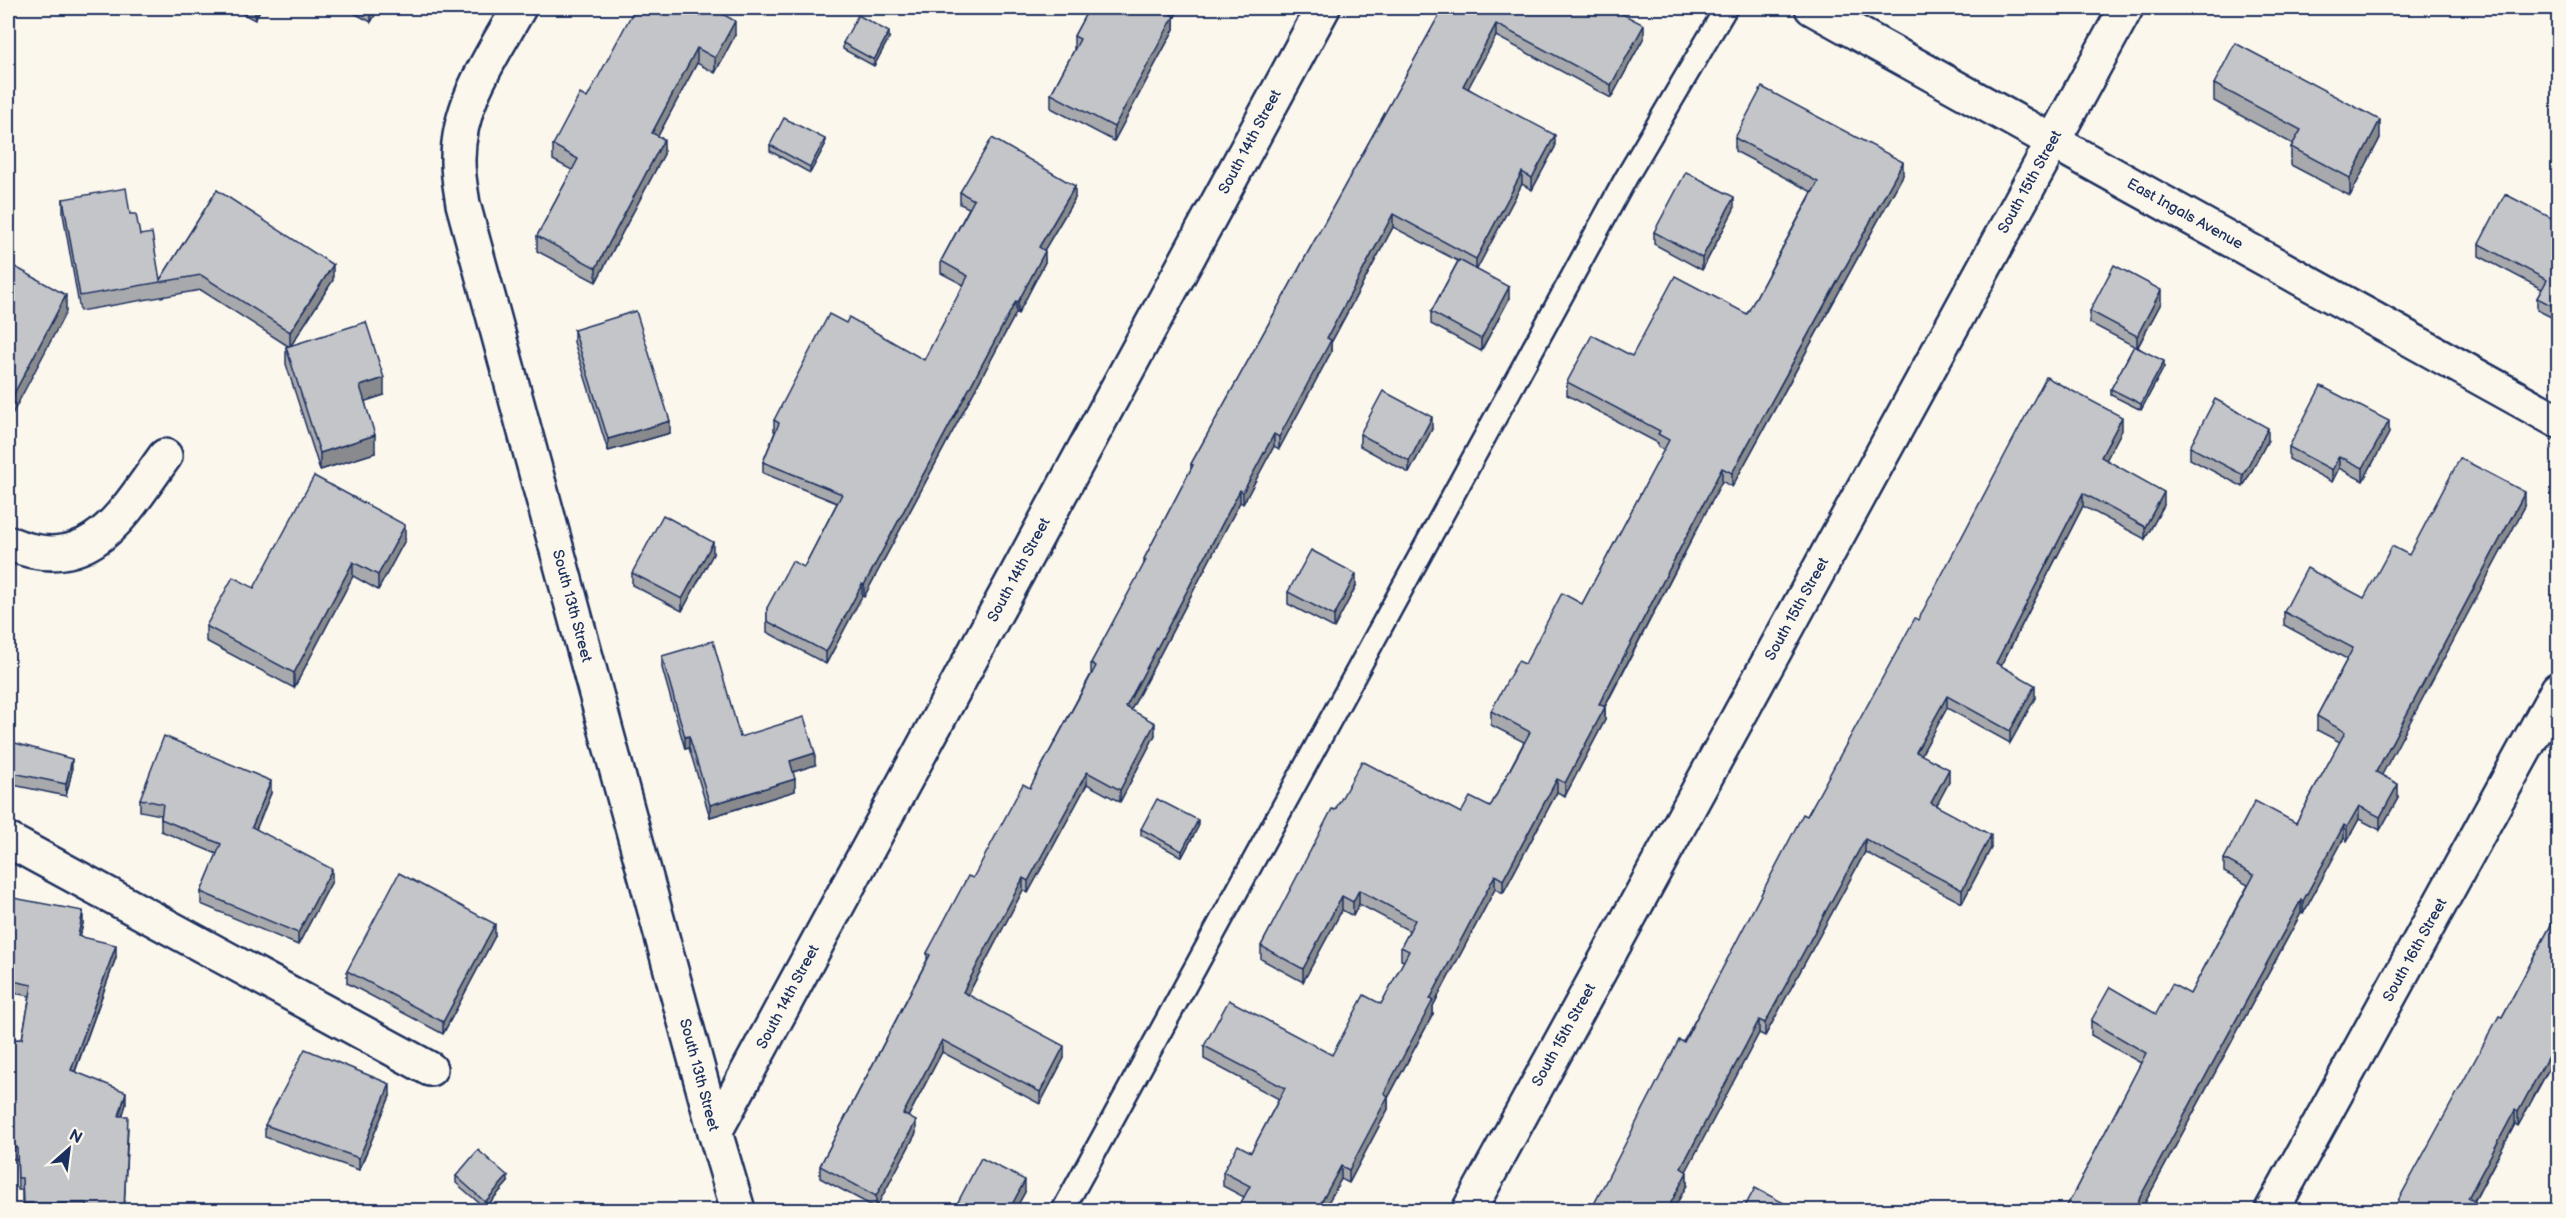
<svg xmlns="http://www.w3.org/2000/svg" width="2566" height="1218" font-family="'Balsamiq Sans',sans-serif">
  <rect width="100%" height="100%" fill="#fbf7ec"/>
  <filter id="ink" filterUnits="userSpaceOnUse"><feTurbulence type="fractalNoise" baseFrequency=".0167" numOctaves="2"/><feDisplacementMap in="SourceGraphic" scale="12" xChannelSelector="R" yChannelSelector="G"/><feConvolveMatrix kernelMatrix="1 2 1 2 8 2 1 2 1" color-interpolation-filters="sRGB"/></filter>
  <g filter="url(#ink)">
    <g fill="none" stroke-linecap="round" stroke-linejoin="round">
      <g stroke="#1b2f5e" stroke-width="26">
        <path id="lane" d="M1063 1210 1626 178 1726 8"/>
      </g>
      <g stroke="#1b2f5e" stroke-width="38">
        <g id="street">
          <path d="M519 8C492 56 457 104 458 162 458 176 461 190 463 204L715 1132 738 1210"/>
          <path d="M1812 8 2558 421"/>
          <path d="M8 543C90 578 123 514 165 456"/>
          <path d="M8 840 430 1069"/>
          <path d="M715 1132 1323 8"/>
          <path d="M1469 1210 2126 8"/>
          <path d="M2272 1210 2558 689"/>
        </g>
      </g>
      <use href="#lane" stroke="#fbf7ec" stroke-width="21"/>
      <use href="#street" stroke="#fbf7ec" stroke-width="33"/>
    </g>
    <g fill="#a8a9ad" stroke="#1b2f5e" stroke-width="1.5">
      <path d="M232 8H261L255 20Z"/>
      <path d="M344 8H379L371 22Z"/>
      <path d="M1089 8H1179L1174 19V29L1114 141 1051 108V94L1074 50V36Z"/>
      <path d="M1443 8 1644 37 1611 98 1496 36 1468 88 1555 147 1532 190 1522 184 1476 270 1509 299 1481 351 1431 324V312L1458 261 1393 227 1331 343V352L1279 449 1274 446 1243 504 1240 502 1131 710 1155 735 1120 802 1087 784 1028 893 1023 890 968 995 1064 1058 1040 1104 942 1052 908 1117 916 1133 876 1208 820 1178V1166L927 960V953L973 878 1030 788 1091 674V663L1144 565V559L1191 469V464Z"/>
      <path d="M718 12 735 35 715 73 697 63 658 136 664 154 596 282 537 251V236L572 170 553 160V145L587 98Z"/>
      <path d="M889 38 874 66 843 49V43Z"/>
      <path d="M2214 84 2380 138 2350 196 2291 165V147L2293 144 2214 101Z"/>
      <path d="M1735 138 1903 175 1732 487 1722 481 1605 707V720L1565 796 1557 792 1503 893 1495 889 1433 1006V1014L1388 1098V1109L1349 1183 1341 1179 1324 1210H1237L1244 1197 1223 1186V1172L1251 1152 1279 1099 1204 1059V1046L1332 1055 1381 1004 1404 961 1401 960V947L1410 931 1359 904 1353 916 1342 910 1303 982 1261 959V946L1335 810 1461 813 1490 807 1524 742 1491 725V711L1525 664 1582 604 1664 450 1658 447V443L1567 395V382L1632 356 1747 314 1812 192 1735 151Z"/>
      <path d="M770 145H825L810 173 770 151Z"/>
      <path d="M217 190 333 280 291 345 384 395 365 401 375 453 320 470 286 364V347L288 346 201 290 80 311 63 214V199L130 214 160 280Z"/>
      <path d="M960 192 1075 198 1044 250 1045 262 1018 314 1016 313 864 597 862 596 826 664 767 632V608L804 567 837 503 763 473V462L775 432 774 431V420L924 360 964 285 941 273V261L969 208 960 204Z"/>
      <path d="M1734 209 1702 270 1654 244V232Z"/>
      <path d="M2559 222V321L2537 310V298L2542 289 2479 256V244Z"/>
      <path d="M2161 303 2138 347 2164 367 2141 410 2111 395V389L2134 346 2090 323V311Z"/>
      <path d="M574 330 670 433 608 451 574 342Z"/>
      <path d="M1432 429 1409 473 1360 446V434Z"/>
      <path d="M2122 430 2106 460 2164 505 2145 539 2083 506 2001 666 2035 698 2010 743 1947 708 1921 755 1949 782 1936 806 1991 848 1962 903 1865 852 1765 1036 1759 1033 1686 1171 1687 1185 1673 1210H1591L1807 816 1918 620Z"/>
      <path d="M2389 433 2363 481 2339 468 2332 482 2289 459V447Z"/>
      <path d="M2268 440 2243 487 2190 459V447Z"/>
      <path d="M2525 506 2381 775 2398 798 2380 830 2359 819 2347 841 2344 838 2303 914 2301 913 2141 1210H2065L2141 1063 2091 1035V1021L2156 1014 2190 994 2248 885 2224 872V859L2296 823 2340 742 2317 730V716L2347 659 2284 625V612L2364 598 2409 555Z"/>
      <path d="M405 540 378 590 353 576 294 688 206 641V626L254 588Z"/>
      <path d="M713 554 682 611 632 585V573Z"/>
      <path d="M1356 586 1334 628 1288 604V592Z"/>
      <path d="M662 656 740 737 815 765 793 772 795 791 710 817 689 748 685 749 662 668Z"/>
      <path d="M8 741 72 771 66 796 8 784Z"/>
      <path d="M271 793 256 829 332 881 298 945 201 904V892L217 854 161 831V815L140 811V799Z"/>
      <path d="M1198 827 1182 857 1141 835V829Z"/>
      <path d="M8 897 83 923 80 936 116 957 75 1072 126 1104 122 1116 128 1128 124 1210H22V1190H18L17 1159H8V1040L22 1039 30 996 8 992Z"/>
      <path d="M2559 910V1050L2518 1126 2515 1124 2474 1202 2393 1210 2502 1017Z"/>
      <path d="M495 936 443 1034 347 983V971Z"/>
      <path d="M390 1096 359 1170 265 1137V1125Z"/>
      <path d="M456 1176 508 1182 485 1208 456 1183Z"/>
      <path d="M1025 1192 1015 1210H958V1202Z"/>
    </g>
    <g fill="#888a8d" stroke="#1b2f5e" stroke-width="1.5">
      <path d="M255 8H261L255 20Z"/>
      <path d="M373 8H379L371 22V10Z"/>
      <path d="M713 8H720L712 23Z"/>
      <path d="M1172 8H1179L1174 19V29L1114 141V127Z"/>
      <path d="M735 21V35L715 73V58Z"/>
      <path d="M1496 24V36L1463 98V86Z"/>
      <path d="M1644 25V37L1611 98V85Z"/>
      <path d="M889 32V38L874 66V60Z"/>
      <path d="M697 48V63L652 147V133Z"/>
      <path d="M2380 120V138L2350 196V178Z"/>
      <path d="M1555 135V147L1532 190V178Z"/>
      <path d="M664 139V154L596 282V268Z"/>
      <path d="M825 139V145L810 173V167Z"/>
      <path d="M1903 162V175L1732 487V473Z"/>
      <path d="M1522 172V184L1476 271V259Z"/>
      <path d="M1075 186V198L1039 259V247Z"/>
      <path d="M1734 197V209L1702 270V258Z"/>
      <path d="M1393 214V227L1331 343V352L1279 449V437L1327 338Z"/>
      <path d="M1045 251V262L1018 314V302Z"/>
      <path d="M333 265V280L290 347V332Z"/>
      <path d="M1509 287V299L1481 351V339Z"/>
      <path d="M2161 290V303L2137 348V336Z"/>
      <path d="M66 295V312L8 422V405Z"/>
      <path d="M1016 301V313L864 597V585Z"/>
      <path d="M2164 361V367L2141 410V404Z"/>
      <path d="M384 378V395L360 403V386Z"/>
      <path d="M1432 417V429L1409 473V461Z"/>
      <path d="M2122 417V430L2101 470V457Z"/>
      <path d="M670 421V433L608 451V439Z"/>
      <path d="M2389 421V433L2363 481V468Z"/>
      <path d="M2268 428V440L2243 487V475Z"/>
      <path d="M1274 434V446L1243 504V492Z"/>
      <path d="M375 435V453L320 470V453Z"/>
      <path d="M2339 456V468L2332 482V470Z"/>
      <path d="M1722 468V481L1599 717V704Z"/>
      <path d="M1240 490V502L1126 719V707Z"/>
      <path d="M2164 492V505L2145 539V527Z"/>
      <path d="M2525 492V506L2376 786V772Z"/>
      <path d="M2083 493V506L1996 675V663Z"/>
      <path d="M405 525V540L378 590V575Z"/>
      <path d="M713 542V554L682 611V599Z"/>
      <path d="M353 562V576L294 688V673Z"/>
      <path d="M1356 574V586L1334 628V616Z"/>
      <path d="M862 584V596L826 664V652Z"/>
      <path d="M2035 685V698L2010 743V731Z"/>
      <path d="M1947 696V708L1916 764V752Z"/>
      <path d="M1605 707V720L1565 796V783Z"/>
      <path d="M1155 723V735L1120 802V790Z"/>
      <path d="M689 736V748L685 749V737Z"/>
      <path d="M815 753V765L790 773V761Z"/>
      <path d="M72 759V771L66 796V784Z"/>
      <path d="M1949 769V782L1931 816V803Z"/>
      <path d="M1087 772V784L1028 893V881Z"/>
      <path d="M795 779V791L710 817V805Z"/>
      <path d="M1557 779V792L1503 893V880Z"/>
      <path d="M271 781V793L252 839V827Z"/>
      <path d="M2398 784V798L2380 830V817Z"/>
      <path d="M2359 806V819L2347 841V827Z"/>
      <path d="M1198 820V827L1182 857V851Z"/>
      <path d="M2344 825V838L2303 914V901Z"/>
      <path d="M1991 835V848L1962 903V890Z"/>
      <path d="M1865 839V852L1765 1036V1023Z"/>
      <path d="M332 869V881L298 945V933Z"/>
      <path d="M1495 875V889L1433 1006V1014L1388 1098V1109L1349 1183V1170L1384 1093 1430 999Z"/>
      <path d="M1023 878V890L963 1004V992Z"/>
      <path d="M1359 890V904L1353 916V902Z"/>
      <path d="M1342 896V910L1303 982V969Z"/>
      <path d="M2301 900V913L2141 1210H2133Z"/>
      <path d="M83 911V923L78 948V936Z"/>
      <path d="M495 924V936L443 1034V1022Z"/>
      <path d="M116 945V957L71 1082V1070Z"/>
      <path d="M1759 1020V1033L1681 1181V1168Z"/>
      <path d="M2559 1036V1050L2518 1126V1112Z"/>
      <path d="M942 1040V1052L903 1126V1114Z"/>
      <path d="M1064 1046V1058L1040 1104V1092Z"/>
      <path d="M390 1084V1096L359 1170V1158Z"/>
      <path d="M126 1092V1104L119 1128V1116Z"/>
      <path d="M2515 1110V1124L2469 1210 2468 1198Z"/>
      <path d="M916 1121V1133L876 1208V1196Z"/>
      <path d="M1341 1166V1179L1324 1210H1317Z"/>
      <path d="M1687 1172V1185L1673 1210H1667Z"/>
      <path d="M508 1176V1182L485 1208V1202Z"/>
      <path d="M1025 1180V1192L1015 1210H1009Z"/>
    </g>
    <g fill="#c3c5c9" stroke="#1b2f5e" stroke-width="1.5">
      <path d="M635 8H713H712L735 21 715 58 697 48 652 133 664 139 596 268 537 236 578 159 553 145 580 94 587 98Z"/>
      <path d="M1089 8H1172L1169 13 1174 16 1114 127 1051 94 1080 39 1074 36Z"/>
      <path d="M1443 8H1611L1644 25 1611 85 1496 24 1463 86 1555 135 1532 178 1522 172 1476 259 1393 214 1327 338 1331 340 1279 437 1274 434 1243 492 1240 490 1126 707 1155 723 1120 790 1087 772 1028 881 1023 878 963 992 1064 1046 1040 1092 942 1040 903 1114 916 1121 876 1196 820 1166 930 955 927 953 968 876 973 878 1023 784 1030 788 1096 666 1091 663 1146 560 1144 559 1193 465 1191 464Z"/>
      <path d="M858 15 889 32 874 60 843 43Z"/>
      <path d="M2235 43 2380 120 2350 178 2291 147 2301 130 2214 84Z"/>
      <path d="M1762 87 1903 162 1732 473 1722 468 1599 704 1605 707 1565 783 1557 779 1503 880 1495 875 1430 999 1433 1000 1384 1093 1388 1096 1349 1170 1341 1166 1317 1210H1237L1250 1186 1223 1172 1238 1145 1251 1152 1285 1088 1204 1046 1229 1000 1332 1055 1364 995 1381 1004 1409 951 1401 947 1415 920 1359 890 1353 902 1342 896 1303 969 1261 946 1332 809 1335 810 1362 761 1461 813 1470 797 1490 807 1530 732 1491 711 1518 661 1525 664 1562 593 1582 604 1669 440 1658 434 1660 431 1567 382 1592 335 1632 356 1675 276 1747 314 1818 182 1735 138Z"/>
      <path d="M784 118 825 139 810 167 770 145Z"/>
      <path d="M992 138 1075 186 1039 247 1045 251 1018 302 1016 301 864 585 862 584 826 652 767 621V608L792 561 804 567 842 494 763 462 779 423 774 420 829 314 846 323 849 317 924 360 968 276 941 261 974 200 960 192Z"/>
      <path d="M1686 172 1734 197 1702 258 1654 232Z"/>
      <path d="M126 188 130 214H136L140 235 152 233 160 280 217 190 333 265 290 332 201 275 80 296 63 199Z"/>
      <path d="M2505 194 2559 222V309L2537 298 2547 280 2479 244Z"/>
      <path d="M1459 260 1509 287 1481 339 1431 312Z"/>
      <path d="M8 263 66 295 8 405Z"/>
      <path d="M2114 265 2161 290 2137 336 2090 311Z"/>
      <path d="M636 311 670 421 608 439 574 330Z"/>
      <path d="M366 322 384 378 360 386 375 435 320 453 286 347Z"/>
      <path d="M2134 346 2164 361 2141 404 2111 389Z"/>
      <path d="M2046 377 2122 417 2101 457 2164 492 2145 527 2083 493 1996 663 2035 685 2010 731 1947 696 1916 752 1949 769 1931 803 1991 835 1962 890 1865 839 1765 1023 1759 1020 1681 1168 1687 1172 1667 1210H1591L1679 1040 1684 1042 1803 814 1807 816 1915 618 1918 620Z"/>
      <path d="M2321 386 2389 421 2363 468 2339 456 2332 470 2289 447Z"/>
      <path d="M1383 391 1432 417 1409 461 1360 434Z"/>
      <path d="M2215 399 2268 428 2243 475 2190 447Z"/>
      <path d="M2460 458 2525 492 2376 772 2398 784 2380 817 2359 806 2347 827 2344 825 2303 901 2301 900 2133 1210H2065L2146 1053 2091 1021 2110 987 2156 1014 2172 984 2190 994 2254 875 2224 859 2255 801 2296 823 2345 732 2317 716 2353 648 2284 612 2307 568 2364 598 2392 546 2409 555Z"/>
      <path d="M314 476 405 525 378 575 353 562 294 673 206 626 233 577 254 588Z"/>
      <path d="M663 515 713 542 682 599 632 573Z"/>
      <path d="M1311 550 1356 574 1334 616 1288 592Z"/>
      <path d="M713 641 740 737 804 717 815 753 790 761 795 779 710 805 689 736 685 737 662 656Z"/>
      <path d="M164 736 271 781 252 827 332 869 298 933 201 892 221 844 161 819 163 804 140 799Z"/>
      <path d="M8 741 72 759 66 784 8 772Z"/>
      <path d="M1157 799 1198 820 1182 851 1141 829Z"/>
      <path d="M399 873 495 924 443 1022 347 971Z"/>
      <path d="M8 897 83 911 78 936 116 945 71 1070 126 1092 119 1116H128L124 1210H87V1203H23L22 1178H18L17 1147H8V1040L22 1039 32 985 8 980Z"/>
      <path d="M2559 910V1036L2518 1112 2515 1110 2468 1198 2490 1210H2393L2499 1016 2502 1017Z"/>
      <path d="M305 1049 390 1084 359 1158 265 1125Z"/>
      <path d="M478 1150 508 1176 485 1202 456 1176Z"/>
      <path d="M981 1158 1025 1180 1009 1210H975L958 1202Z"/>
      <path d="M1755 1188 1797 1210H1743Z"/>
    </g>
  </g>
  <g text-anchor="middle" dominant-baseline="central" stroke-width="5" stroke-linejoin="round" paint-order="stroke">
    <g font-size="15" fill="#1b2f5e" stroke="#fbf7ec">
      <text transform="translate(1250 142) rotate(-62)">South 14th Street</text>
      <text transform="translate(2030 182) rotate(-61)">South 15th Street</text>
      <text transform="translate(2185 214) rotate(29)">East Ingals Avenue</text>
      <text transform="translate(1019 570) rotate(-62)">South 14th Street</text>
      <text transform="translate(572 606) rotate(75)">South 13th Street</text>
      <text transform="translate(1797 609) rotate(-61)">South 15th Street</text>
      <text transform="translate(2415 950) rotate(-61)">South 16th Street</text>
      <text transform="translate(788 997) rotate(-62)">South 14th Street</text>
      <text transform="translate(1564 1035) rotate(-61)">South 15th Street</text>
      <text transform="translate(699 1075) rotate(75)">South 13th Street</text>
    </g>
  </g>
  <rect width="2566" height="1218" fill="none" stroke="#fbf7ec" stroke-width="30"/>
  <rect x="15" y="15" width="2536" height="1188" fill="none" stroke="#1b2f5e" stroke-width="2" filter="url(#ink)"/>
  <g transform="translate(69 1149) rotate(28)" stroke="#fbf7ec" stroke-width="4.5" paint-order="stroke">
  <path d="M0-4.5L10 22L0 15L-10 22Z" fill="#1b2f5e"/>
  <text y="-9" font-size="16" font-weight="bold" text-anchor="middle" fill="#1b2f5e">N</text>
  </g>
</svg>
